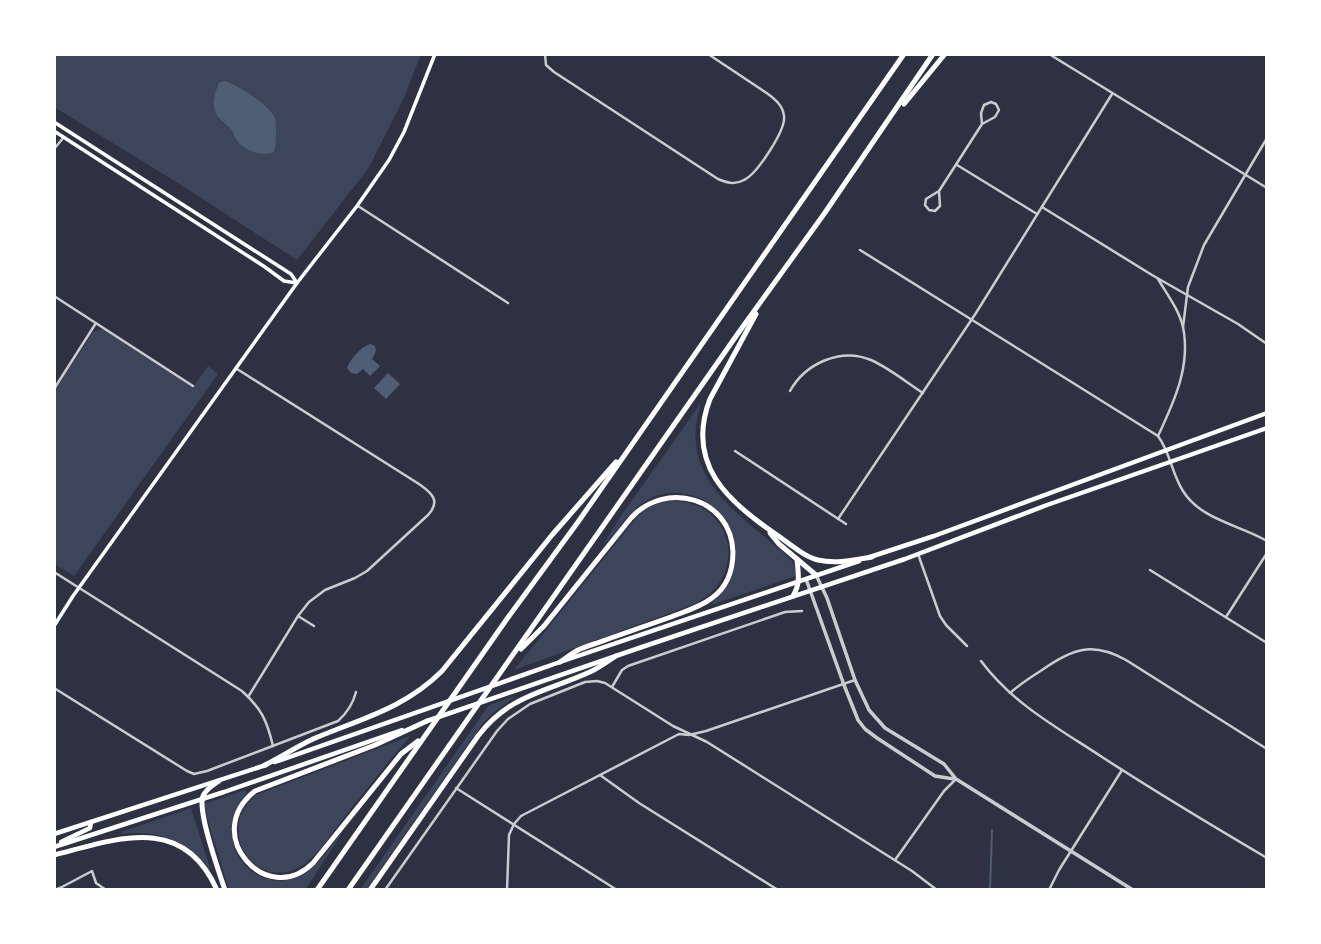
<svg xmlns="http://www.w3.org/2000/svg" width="1321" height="944" font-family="'Asap Condensed',sans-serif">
  <rect width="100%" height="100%" fill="#2d3142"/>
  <g fill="#3c4559">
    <path d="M54 54H421L404 98 368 169 297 260 181 185 54 107Z"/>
    <path d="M103 329 193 387 208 366 218 374 74 576 54 564V392L93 332Z"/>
    <path d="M701 403C676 479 741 514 789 558 794 563 796 568 796 576L711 605C721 591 732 584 735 564 743 518 696 480 653 497 630 507 620 531 603 545L620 517Z"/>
    <path d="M672 501C735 500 750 580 692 605L514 670 637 517C647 507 658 502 672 501Z"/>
    <path d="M516 696 493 713 483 723 366 890H360L489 705Z"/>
    <path d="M410 736C386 765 363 794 339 824 328 838 316 858 300 867 255 892 213 830 256 795Z"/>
    <path d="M245 790 247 793C205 840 257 904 307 872 320 863 330 847 340 835H341L305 890H229L205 811 204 804Z"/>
    <path d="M191 808 211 871C189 842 158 829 122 834L121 832Z"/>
  </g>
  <g fill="#4f5d75">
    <path d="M224 81C236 83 270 106 275 118 277 124 276 146 274 152 263 157 247 152 238 142 234 138 234 132 230 128 224 122 218 119 215 111 212 102 215 92 219 83Z"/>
    <path d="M370 344C379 346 376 353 372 359L380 366 370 376 363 369 357 374 351 373 347 368C350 359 361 347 370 344Z"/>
    <path d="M388 373 400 384 386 399 374 388Z"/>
  </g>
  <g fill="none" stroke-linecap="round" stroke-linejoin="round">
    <g stroke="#4f5d75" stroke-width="2">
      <path d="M261 890V889"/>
      <path d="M990 890 992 830"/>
    </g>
    <g stroke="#caccd0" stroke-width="2.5">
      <path d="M545 54 546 65 554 72 718 179C727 183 735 185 744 180 757 174 786 130 784 116 783 106 776 100 768 94L708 54"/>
      <path d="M1049 54 1267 188"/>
      <path d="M54 149 64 137"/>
      <path d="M957 165 1037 214"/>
      <path d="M939 191 940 206 935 211 929 210 925 205 926 199 939 191 982 124 995 117 999 110 996 104 991 102 984 105 981 113 982 124"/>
      <path d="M358 206 508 303"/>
      <path d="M1042 207 1152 275 1238 324 1267 344"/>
      <path d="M860 250 1158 436C1170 452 1172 474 1183 491 1201 520 1240 525 1267 541"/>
      <path d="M54 296 193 386"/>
      <path d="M1183 327 1188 287 1204 245 1267 138"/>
      <path d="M237 369 419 484C432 493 441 501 428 515L367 571 355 578 325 590 309 602 298 616 248 697"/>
      <path d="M54 389 96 323"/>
      <path d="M790 391C805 364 840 347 871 360 889 368 906 382 923 393"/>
      <path d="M1158 436C1174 402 1191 366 1183 327 1179 310 1167 294 1158 279"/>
      <path d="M735 451 846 524"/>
      <path d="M838 519 976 313 1112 94"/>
      <path d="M918 554 940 616 946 625 967 646"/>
      <path d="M1150 570 1267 643"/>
      <path d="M54 572 242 691C262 709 267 721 273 746"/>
      <path d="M298 616 314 626"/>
      <path d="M1226 617 1267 553"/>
      <path d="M981 661C1013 704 1058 728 1102 757 1156 792 1211 825 1267 858"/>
      <path d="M612 687 622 670 628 666 785 612 802 611"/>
      <path d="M54 688 187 771 194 774 207 771 338 721C348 712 353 704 356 692"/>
      <path d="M1010 693C1020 684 1031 677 1042 670 1072 649 1092 641 1126 660L1267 749"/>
      <path d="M600 775 639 803 778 890"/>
      <path d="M456 788 617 890"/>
      <path d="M895 860 944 791 956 779"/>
      <path d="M55 890 62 887 92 871 96 883 106 890"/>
      <path d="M385 890 497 731 508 719 530 704 585 682 597 681 605 683 673 726 707 742 912 871 937 890"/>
      <path d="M507 890 509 835 514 824 521 816 679 734 689 735 706 731 855 680"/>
      <path d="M1049 890 1059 870 1122 770"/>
    </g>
    <g stroke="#caccd0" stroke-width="3.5">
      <path d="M816 575 827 598 855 680 869 710 885 728 944 764 956 779 1133 890"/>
      <path d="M806 579 844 685 858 720 865 729 877 738 935 776 954 779"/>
    </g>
    <g stroke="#fff" stroke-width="3.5">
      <path d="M54 122 291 274 297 283"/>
      <path d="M54 131 265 267 284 281 297 283"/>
      <path d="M54 626 73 596 297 283 357 206 389 160 404 132 435 54"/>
    </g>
    <g stroke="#fff" stroke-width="4.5">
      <path d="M870 557 934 536 1267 413"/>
      <path d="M427 721 642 647 905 559 1047 505 1267 428"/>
      <path d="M275 762 560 662 859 561"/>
      <path d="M54 834 266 765"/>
      <path d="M61 842 90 828 91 822"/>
      <path d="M54 847 224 792 402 730"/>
    </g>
    <g stroke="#fff" stroke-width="5">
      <path d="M904 104 945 54"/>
      <path d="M756 314 710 399C685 464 728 502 777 535 790 544 803 556 818 560 836 564 854 560 872 557"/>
      <path d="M770 533 779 544 816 575"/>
      <path d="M793 596C801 583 798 573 797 559"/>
      <path d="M521 649 544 626 631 518C665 480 731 497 733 552 733 570 727 587 712 598 699 608 683 612 668 618 648 625 628 632 608 639 598 643 587 646 578 650 571 654 566 658 560 662"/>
      <path d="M418 741 401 754 313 863C267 909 200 834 255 791L375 745 427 721"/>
      <path d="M265 765C281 757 296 747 313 739 360 719 404 709 442 671L552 535 616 462"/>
      <path d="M219 781C213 785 206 789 203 796 197 811 219 872 225 890"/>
      <path d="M54 855C117 839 183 813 217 890"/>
      <path d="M317 890 509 616 578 522 904 54"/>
      <path d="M348 890 739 332 824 214 933 54"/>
      <path d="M370 890 478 736C510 694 547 692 592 671 600 667 608 661 616 656"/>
    </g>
  </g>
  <rect width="1321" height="944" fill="none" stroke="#ffffff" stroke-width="112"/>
</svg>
